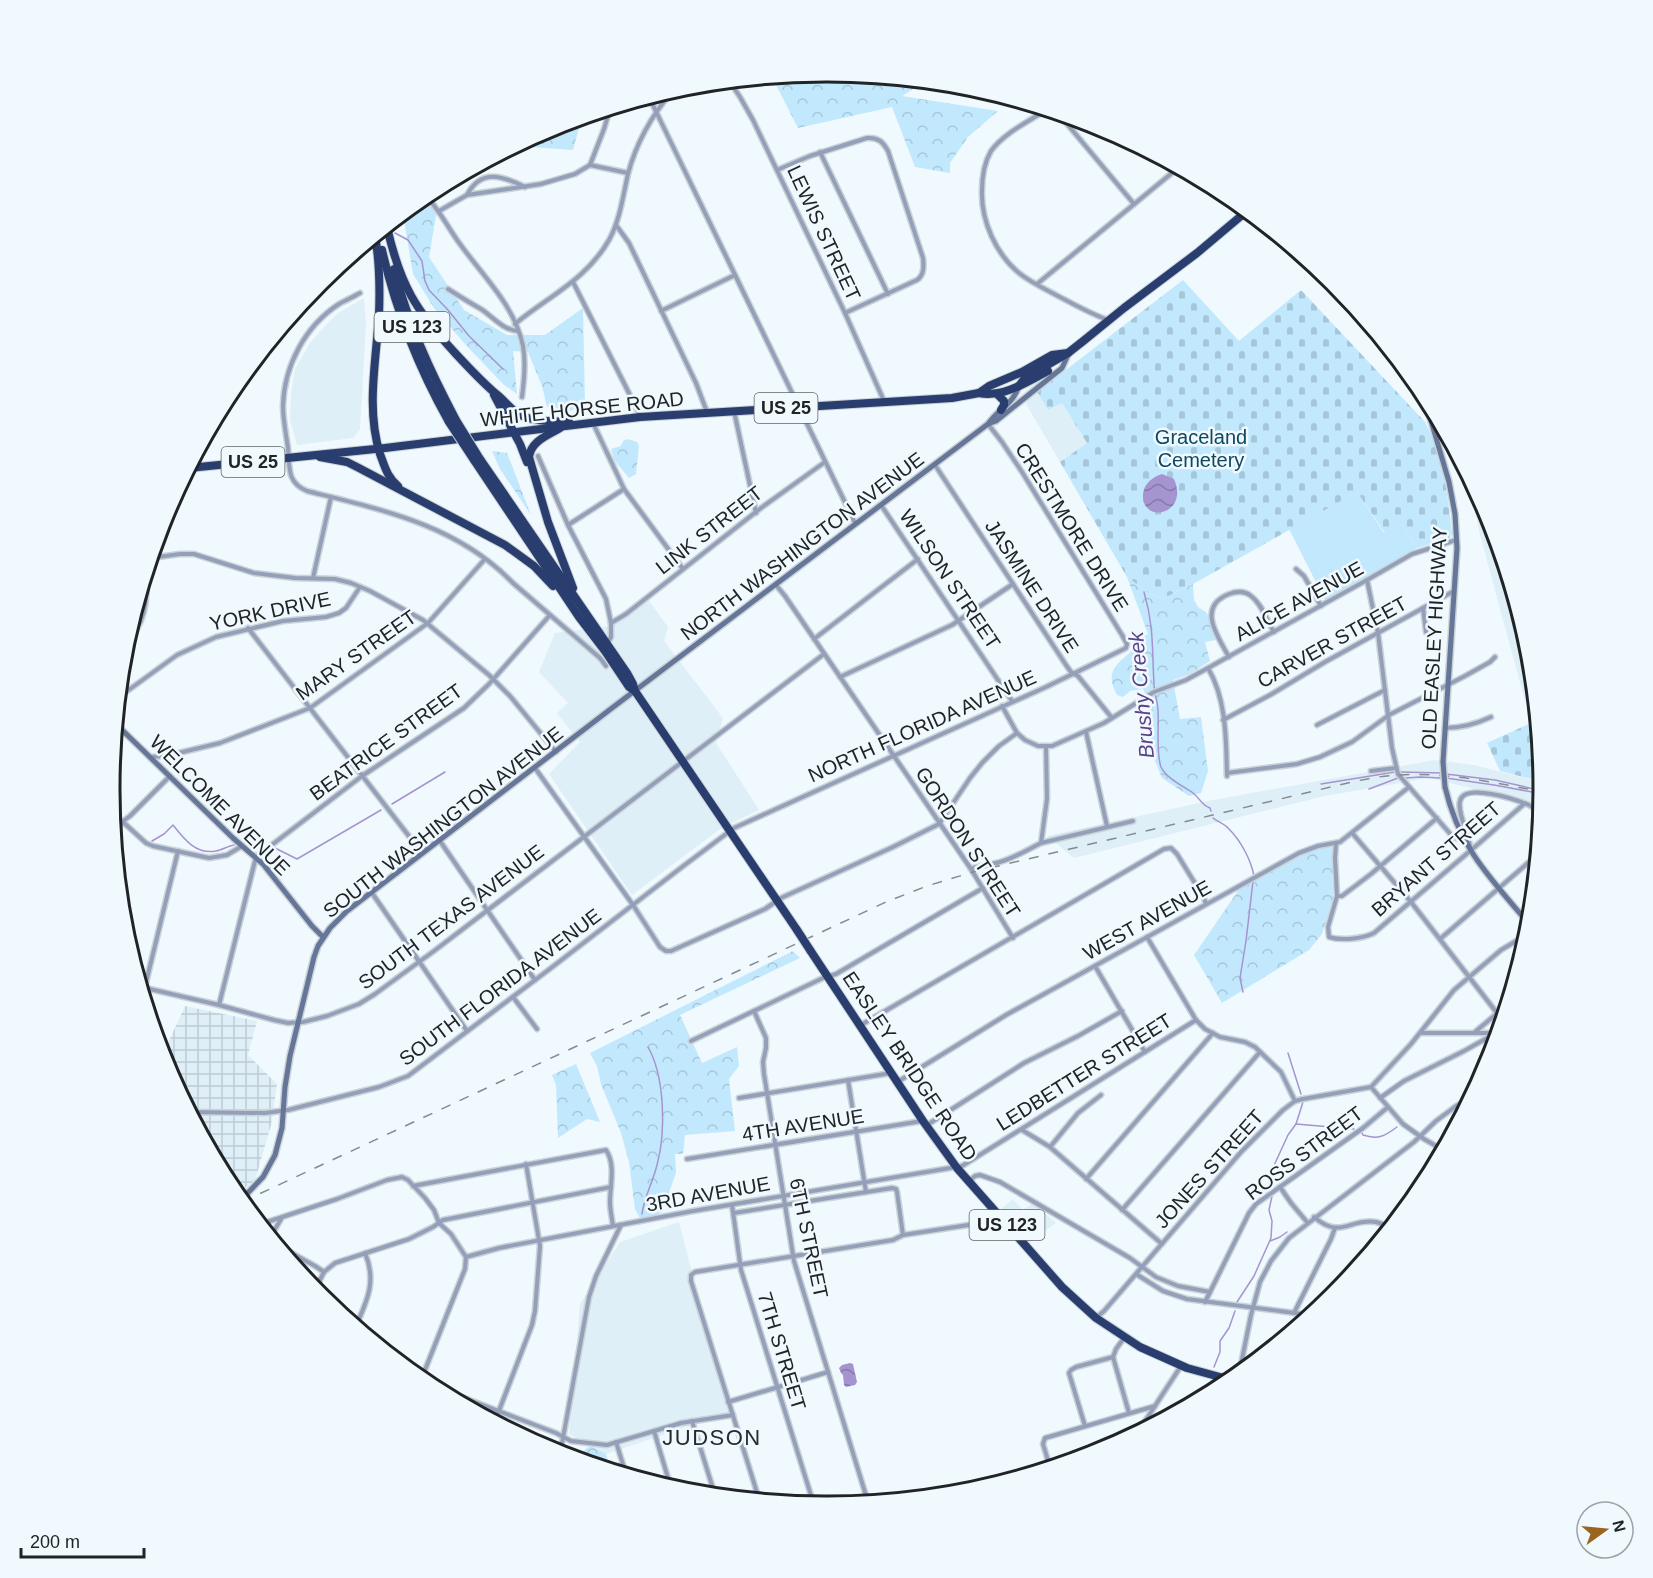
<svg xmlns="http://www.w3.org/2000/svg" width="1653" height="1578" font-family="Helvetica,sans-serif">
  <defs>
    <pattern id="industrial-grid" width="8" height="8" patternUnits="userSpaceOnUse" patternTransform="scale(1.5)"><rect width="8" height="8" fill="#deeff8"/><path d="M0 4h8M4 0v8" fill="none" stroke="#becdd4"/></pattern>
    <pattern id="forest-crowns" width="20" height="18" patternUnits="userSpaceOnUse" patternTransform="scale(1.5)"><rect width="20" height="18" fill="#c2e8fd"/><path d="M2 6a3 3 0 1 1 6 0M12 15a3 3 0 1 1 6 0" fill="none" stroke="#a6c7d9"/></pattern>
    <pattern id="cemetery-stones" width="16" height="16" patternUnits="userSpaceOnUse" patternTransform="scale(1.5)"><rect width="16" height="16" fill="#c2e8fd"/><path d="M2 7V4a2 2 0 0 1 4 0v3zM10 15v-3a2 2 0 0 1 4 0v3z" fill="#a6c7d9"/></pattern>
    <pattern id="water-waves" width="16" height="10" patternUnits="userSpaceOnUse" patternTransform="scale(1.5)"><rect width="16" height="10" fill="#a594cf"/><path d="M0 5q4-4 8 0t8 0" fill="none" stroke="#8679a8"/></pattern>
  </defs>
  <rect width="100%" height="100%" fill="#f0f9fe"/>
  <g fill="#deeff8">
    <path d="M364 298 366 324 360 429 353 438 297 445 290 420 291 394 295 369 310 343 326 325 338 313Z"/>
    <path d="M1037 392 1048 410 1062 403 1087 443 1060 462 1025 402Z"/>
    <path d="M1465 469 1489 515 1530 649 1539 748 1531 723 1480 535 1471 491Z"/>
    <path d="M649 601 668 627 664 641 723 718 716 743 759 810 720 829 632 895 549 774 580 742 557 713 568 703 539 672 555 633 611 626Z"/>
    <path d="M1435 760 1474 765 1543 783 1542 805 1429 778 1325 796 1074 858 1047 836 1213 800Z"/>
    <path d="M1013 1199 1023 1210 1033 1203 1056 1223 1029 1243 1000 1210Z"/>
    <path d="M679 1222 728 1413 606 1454 569 1434 580 1304 620 1242Z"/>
  </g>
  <path fill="url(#industrial-grid)" d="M185 1006 257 1021 248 1055 277 1084 271 1125 255 1180 236 1195 230 1187 164 1063 162 1056Z"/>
  <path fill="#c2e8fd" d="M1357 492 1384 533 1402 524 1417 548 1325 600 1289 529Z"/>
  <g fill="url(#forest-crowns)">
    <path d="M827 72 924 82 902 96 998 111 968 137 950 163V173L915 167 892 107 798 128 772 77Z"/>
    <path d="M582 117 573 150 517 146 552 126Z"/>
    <path d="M428 193 438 204 429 257 464 310 507 335H545L583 308 585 404 570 411 547 407 542 386 528 352 513 351 517 394 503 384 465 344 434 308 413 274 403 214Z"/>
    <path d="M627 439 637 442 639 446 636 474 629 478 614 460 611 449 621 446 623 441Z"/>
    <path d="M492 451 507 453 531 515 500 469Z"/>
    <path d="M1127 577 1149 593 1162 599 1193 584 1194 600 1198 607 1207 613 1216 640 1205 642 1210 661 1190 674 1173 680 1180 719 1201 717 1208 771 1201 793 1189 796 1162 778 1147 741 1146 721 1149 702 1143 689 1130 691 1123 697 1117 695C1102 667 1122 663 1137 645L1133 641 1148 634Z"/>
    <path d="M1322 847H1332L1333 898 1322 934 1309 950 1222 1003 1194 955 1240 888 1297 855Z"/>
    <path d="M793 951 800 958 680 1015 702 1063 737 1047 739 1066 729 1079 735 1131 685 1135 683 1154H675L676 1173 662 1212 642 1222 635 1209 629 1162 621 1133 601 1084 597 1066 590 1053Z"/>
    <path d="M576 1064 600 1122 587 1119 558 1138 556 1085 552 1075Z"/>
    <path d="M591 1446 606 1454 610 1469 581 1460C582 1452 584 1449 591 1446Z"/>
  </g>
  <g fill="url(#cemetery-stones)">
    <path d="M1183 280 1239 341 1301 290 1425 422C1443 456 1448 496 1452 534L1450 538 1417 548 1402 524 1385 533 1357 492 1193 584 1162 599 1149 593 1127 577 1060 462 1087 443 1062 403 1048 410 1037 392Z"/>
    <path d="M1531 723 1539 748 1543 782 1500 771 1487 743Z"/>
  </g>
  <g fill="url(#water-waves)">
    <path d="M1162 474 1174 479C1190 515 1141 525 1143 494 1144 483 1153 477 1162 474Z"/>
    <path d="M850 1363 853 1364 857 1382 855 1385 846 1387 844 1385 843 1375 841 1373 839 1368 842 1365Z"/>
  </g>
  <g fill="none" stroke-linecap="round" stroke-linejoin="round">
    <g stroke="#a594cf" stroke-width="1.5">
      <path d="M395 233 408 240 422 261 425 281 429 290 448 310 469 336 503 369"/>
      <path d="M1144 592C1154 626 1152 649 1154 684 1154 693 1158 702 1158 711 1159 725 1156 754 1161 767 1166 778 1183 786 1193 793 1200 798 1201 805 1210 808L1211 811"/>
      <path d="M1401 772 1442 773"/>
      <path d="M1446 774 1495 780 1543 791"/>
      <path d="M1406 778 1420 777 1441 778"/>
      <path d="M1446 778 1494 785 1543 794"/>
      <path d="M1321 784 1395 772"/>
      <path d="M1369 789 1398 778"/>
      <path d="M392 804 445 772"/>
      <path d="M1213 818C1218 822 1225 824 1229 829 1241 841 1251 860 1254 876"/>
      <path d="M152 841 164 834 173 825C184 839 196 855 216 851 222 850 228 846 234 845"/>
      <path d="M245 842 264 844"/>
      <path d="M275 848 297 859 381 810"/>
      <path d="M1243 992 1240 978 1246 941 1253 881"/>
      <path d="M1288 1053 1301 1094"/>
      <path d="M1296 1124 1354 1129"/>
      <path d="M1362 1133 1363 1135C1378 1140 1385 1136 1397 1127"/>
      <path d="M642 1214C644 1197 653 1182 657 1165 666 1132 665 1077 648 1047"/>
      <path d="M1270 1241 1280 1237 1287 1232"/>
      <path d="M1237 1302 1254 1276 1271 1238 1272 1221 1269 1210 1272 1196 1269 1188 1271 1172 1288 1135 1296 1124 1303 1102"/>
      <path d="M1214 1367 1220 1352V1341L1229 1328 1235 1311"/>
      <path d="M1204 1396 1208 1384"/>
      <path d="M593 1464V1461"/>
    </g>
    <g stroke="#cbd3d7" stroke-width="7">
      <g id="street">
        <path d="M730 82 740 97 753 120 845 313 884 401"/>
        <path d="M649 97 855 523"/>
        <path d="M1046 110C1028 122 1004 133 991 151 984 163 982 178 982 191 981 221 996 254 1019 273 1030 282 1045 289 1058 296 1075 305 1091 314 1108 320"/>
        <path d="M1058 113 1134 204"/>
        <path d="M820 152 888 294"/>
        <path d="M590 165 604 129 610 109"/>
        <path d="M777 170 810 156 867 138C878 137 883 142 888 151L923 258C924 267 924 275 917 280L845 313"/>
        <path d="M1220 190 1240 215"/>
        <path d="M425 195C440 210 448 228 460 244 483 276 515 306 523 346 526 362 524 382 522 397"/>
        <path d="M467 195C481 168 503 176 525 187"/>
        <path d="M439 211 467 195 541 184 575 174 590 165 628 173"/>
        <path d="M616 225 629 243 696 383 707 412"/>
        <path d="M573 282 637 409 640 416"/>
        <path d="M1037 284 1178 168"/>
        <path d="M448 289C459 296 470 303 481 309 493 317 503 330 518 331"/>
        <path d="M360 293C353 297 346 300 339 304 305 326 284 366 283 406 283 420 286 434 288 448 290 467 286 482 307 491 383 510 457 525 513 583L600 658 606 666"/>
        <path d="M661 311 735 275"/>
        <path d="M515 324C549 296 586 280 609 240 620 220 623 196 628 174 636 143 653 114 673 90"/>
        <path d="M734 411 756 513"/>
        <path d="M593 423 624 489 683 569"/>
        <path d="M538 456 568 525 606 599 611 623V637L607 644"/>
        <path d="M935 465 1066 665 1071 672 1078 676 1112 718"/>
        <path d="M881 505 1012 701"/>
        <path d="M568 525 624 489"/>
        <path d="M151 558 180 554H194L254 573 295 578 335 579 351 583 370 591 423 620 489 675 510 696 556 752"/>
        <path d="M1296 569 1304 576 1321 606"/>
        <path d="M313 578 331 497"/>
        <path d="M1367 580 1378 633 1392 748 1398 774 1453 837 1458 839 1463 838"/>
        <path d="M776 585 785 596 971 869 1013 938"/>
        <path d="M1423 608 1426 632"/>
        <path d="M611 623 626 614 761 508 825 462"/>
        <path d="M248 628 422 853"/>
        <path d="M814 639 918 559"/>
        <path d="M125 644C145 625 148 601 146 574"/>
        <path d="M1229 657C1218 637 1196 607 1229 594 1237 591 1245 591 1251 596 1262 604 1267 621 1274 632"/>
        <path d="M1208 668C1227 700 1226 741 1227 776"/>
        <path d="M840 677 952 625 1013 584"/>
        <path d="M119 697 177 655 216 637 283 621 326 617 339 613 346 608 360 587"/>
        <path d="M1002 706 1017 733 1025 740 1038 746H1052L1104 723 1154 692 1186 680 1208 668 1367 580 1412 554 1456 540"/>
        <path d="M1223 720 1270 695 1325 662 1454 591"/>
        <path d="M1317 725 1385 690"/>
        <path d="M1445 728C1461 728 1476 724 1491 717"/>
        <path d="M1086 732 1107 826"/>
        <path d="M150 757 166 756 220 743 310 708 428 623 485 559"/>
        <path d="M535 768 633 905 660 947 666 951H671L765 909 781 898 893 847 939 824 970 778 982 763 999 746 1017 733"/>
        <path d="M1371 771 1396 768"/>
        <path d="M1227 773 1297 764 1320 757 1352 742 1389 715 1465 676 1490 662 1495 657"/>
        <path d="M112 812 146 843 153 846 209 858 227 855 242 846"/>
        <path d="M1437 818 1371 874 1342 896H1337L1328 927 1329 937C1341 941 1362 939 1374 933L1477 845 1524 804"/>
        <path d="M1353 834 1411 902 1497 1013"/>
        <path d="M114 838 122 822 130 816 170 776"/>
        <path d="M440 841 535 980"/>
        <path d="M1041 843 1133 821"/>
        <path d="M1336 844 1335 858 1337 896"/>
        <path d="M1470 847C1469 834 1457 813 1460 801 1464 782 1517 800 1529 805 1533 807 1537 810 1541 813"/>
        <path d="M971 869C980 865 990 865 1000 862 1014 858 1027 850 1041 843L1047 799 1046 748"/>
        <path d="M372 893 467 1031"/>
        <path d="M1147 937 1196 1020 1205 1029 1220 1037 1245 1042 1255 1047 1281 1072 1295 1101"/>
        <path d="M1440 939 1537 855"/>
        <path d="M1095 966 1145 1052"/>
        <path d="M141 987 219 1005 274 1020 288 1023 303 1022 327 1016 359 1004 375 994 434 951 824 654"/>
        <path d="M143 995 178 851"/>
        <path d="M513 997 537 1029"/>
        <path d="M219 1005 256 857 362 776 464 708 489 684 550 615"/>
        <path d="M754 1011 766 1038V1048L763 1062 764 1074 794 1261 868 1502"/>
        <path d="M861 1025 1164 849 1171 848 1177 854 1204 898 1206 904"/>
        <path d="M1475 1032 1507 1005"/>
        <path d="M1421 1033H1494"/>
        <path d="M691 1041 823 978 836 974 983 888"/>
        <path d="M848 1080 866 1192"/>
        <path d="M899 1081 1006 1015 1299 853 1318 846 1340 842 1409 787"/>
        <path d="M1371 1087 1411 1044 1454 990 1501 950 1528 934"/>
        <path d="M1371 1087 1403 1124 1424 1139 1443 1150"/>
        <path d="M739 1098 891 1073"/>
        <path d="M1380 1098 1404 1081 1464 1051 1496 1033"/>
        <path d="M190 1112 265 1113 288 1110 379 1087 408 1076 551 968 682 867 734 828 1046 687 1126 648 1127 644 1122 635 1022 472 1002 442 988 424"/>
        <path d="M927 1125 1024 1063 1078 1036 1122 1011"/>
        <path d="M1022 1130 1050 1147 1162 1244"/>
        <path d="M1050 1147 1078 1113 1101 1095"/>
        <path d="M687 1159 922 1121"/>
        <path d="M1086 1179 1213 1033"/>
        <path d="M969 1181 975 1176 980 1175 1000 1182 1130 1258 1156 1277 1178 1286 1210 1292 1205 1302"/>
        <path d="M413 1186 606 1150C616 1165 610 1185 610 1202 610 1210 612 1218 613 1226"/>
        <path d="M1280 1187 1291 1203 1307 1222"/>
        <path d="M732 1205 741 1270 814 1505"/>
        <path d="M1122 1210 1260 1052"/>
        <path d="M734 1213 892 1188 896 1189 897 1192 903 1235"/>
        <path d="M1402 1213 1438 1147"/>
        <path d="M1314 1217C1341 1240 1349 1218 1376 1222 1381 1223 1385 1225 1389 1228"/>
        <path d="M261 1224 337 1199 387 1180 402 1177 408 1180 425 1198 434 1210 439 1223 451 1234 466 1257"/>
        <path d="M271 1236 281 1219"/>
        <path d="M279 1246 315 1266 324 1272"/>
        <path d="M466 1257 499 1248 693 1211 962 1166 1196 1020"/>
        <path d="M1136 1274 1163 1291 1187 1299 1310 1315"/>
        <path d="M315 1290 324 1272 335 1263 409 1239 433 1227 443 1220 611 1187"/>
        <path d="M1210 1292 1249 1213 1256 1204 1363 1128 1388 1107"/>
        <path d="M1294 1313 1331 1239 1335 1228"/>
        <path d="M1097 1317 1104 1311 1241 1152 1283 1110 1295 1101 1303 1099 1371 1087"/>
        <path d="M356 1326C367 1301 377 1281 365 1253"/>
        <path d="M1124 1338 1116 1349 1113 1357 1129 1413"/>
        <path d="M1239 1374 1251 1315 1260 1282 1271 1261 1289 1238 1414 1142 1436 1121 1456 1106 1471 1098"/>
        <path d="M421 1380 465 1269 466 1257"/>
        <path d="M425 1383 556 1433 571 1441 607 1445 681 1423 733 1415"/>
        <path d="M728 1402 828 1372"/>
        <path d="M495 1421 532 1325 535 1311 540 1246 526 1164"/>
        <path d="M692 1421 715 1495"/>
        <path d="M1085 1426 1069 1373 1071 1370 1076 1367 1113 1357"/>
        <path d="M654 1431 671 1488"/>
        <path d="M1138 1432 1181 1366"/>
        <path d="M616 1442 626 1474"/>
        <path d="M560 1454 589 1297 596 1276 621 1225"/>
        <path d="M1050 1467 1043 1444 1045 1438 1155 1406"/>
        <path d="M759 1499 691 1281V1275L695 1272 893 1240 903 1235 1001 1220"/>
        <path d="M886 1500 897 1497 900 1499"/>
      </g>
    </g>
    <g stroke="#cbd3d7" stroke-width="8">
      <g id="secondary">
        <path d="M1422 390 1449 482 1455 514 1457 548 1443 762"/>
        <path d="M988 424 996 421 1062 368 1067 357"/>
        <path d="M116 724 233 838 263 864 312 926 323 937"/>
        <path d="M1445 787C1459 848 1491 879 1530 925"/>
        <path d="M241 1200 263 1177 275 1155 282 1128 285 1087 290 1056 314 957 318 946 330 928 347 911 612 708 988 424C999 408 1012 406 1019 386"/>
      </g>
    </g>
    <g stroke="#cbd3d7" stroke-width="10">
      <g id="highway">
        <path d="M387 227C400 285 416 311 456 354 469 368 481 381 495 393 506 401 514 415 528 418 540 422 556 421 569 422"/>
        <path d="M375 236C380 263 380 288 379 315 376 362 366 409 380 454 385 467 387 477 398 486"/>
        <path d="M382 250C396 311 418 367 449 422"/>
        <path d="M394 269C408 323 430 371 456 420"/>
        <path d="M1019 386 1025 378 1068 353 1082 342 1124 308 1197 253 1241 216 1245 210"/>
        <path d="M979 393C1003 398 1027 382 1048 371"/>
        <path d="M997 394 1004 401V405L1001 410"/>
        <path d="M494 395 520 444 527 462"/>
        <path d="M560 428C547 436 531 441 529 457L548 522 573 588"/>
        <path d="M320 457 347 462 357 467 505 545 534 566 553 586"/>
        <path d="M480 459 627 673 633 684 635 691"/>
        <path d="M474 460 579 617 605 651 629 687 635 691 797 930"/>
        <path d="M189 468 385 448 640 417 952 398 979 393 989 386 1022 372 1052 355 1068 353"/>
        <path d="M810 950 923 1121 957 1168 1062 1287 1096 1318 1140 1347 1187 1368 1231 1380"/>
      </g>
    </g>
    <use href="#street" stroke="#94a0b9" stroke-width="4"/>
    <use href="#secondary" stroke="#657699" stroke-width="5"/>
    <use href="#highway" stroke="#293e6e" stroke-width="8"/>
    <g stroke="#858b8f" stroke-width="1.5" stroke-dasharray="10 10" stroke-linecap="butt">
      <path d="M1475 488 1534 692"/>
      <path d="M242 1202 886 902 927 886 973 872 1335 786C1356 781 1377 776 1399 775 1448 772 1496 783 1543 792"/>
    </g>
    <g stroke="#cbd3d7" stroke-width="8" stroke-linecap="butt">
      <path id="secondary-bridge" d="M1443 762 1445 787"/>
    </g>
    <g stroke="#cbd3d7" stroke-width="10" stroke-linecap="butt">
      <g id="highway-bridge">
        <path d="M456 420 480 459"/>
        <path d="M449 422 474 460"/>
        <path d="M797 930 810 950"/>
      </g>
    </g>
    <use href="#secondary-bridge" stroke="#657699" stroke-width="5"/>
    <use href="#highway-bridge" stroke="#293e6e" stroke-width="8"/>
  </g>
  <g text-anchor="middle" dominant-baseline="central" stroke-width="5" stroke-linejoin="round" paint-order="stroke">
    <g fill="#f0f9fe" stroke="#5f6467" stroke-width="1.5">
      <rect x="374.5" y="312" width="75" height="30" rx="4.5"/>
      <rect x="754.5" y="393" width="63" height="30" rx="4.5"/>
      <rect x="221.5" y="447" width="63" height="30" rx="4.5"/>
      <rect x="969.5" y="1210" width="75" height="30" rx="4.5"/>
    </g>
    <g font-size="18" font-weight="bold" fill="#212426">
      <text x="412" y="327">US 123</text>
      <text x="786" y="408">US 25</text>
      <text x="253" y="462">US 25</text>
      <text x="1007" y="1225">US 123</text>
    </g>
    <g font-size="20" fill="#212426" stroke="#f0f9fe">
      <text transform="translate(824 233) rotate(65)">LEWIS STREET</text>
      <text transform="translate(582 409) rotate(-6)">WHITE HORSE ROAD</text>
      <text transform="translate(1072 527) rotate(58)">CRESTMORE DRIVE</text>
      <text transform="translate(709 530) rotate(-38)">LINK STREET</text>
      <text transform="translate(802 546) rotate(-37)">NORTH WASHINGTON AVENUE</text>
      <text transform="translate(950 579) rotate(56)">WILSON STREET</text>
      <text transform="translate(1032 586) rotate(57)">JASMINE DRIVE</text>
      <text transform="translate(1299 601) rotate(-29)">ALICE AVENUE</text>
      <text transform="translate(270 611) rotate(-12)">YORK DRIVE</text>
      <text transform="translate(1434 638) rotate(-87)">OLD EASLEY HIGHWAY</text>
      <text transform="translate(1332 642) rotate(-29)">CARVER STREET</text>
      <text transform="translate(356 655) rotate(-35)">MARY STREET</text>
      <text transform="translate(922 726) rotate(-24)">NORTH FLORIDA AVENUE</text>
      <text transform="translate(386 742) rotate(-36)">BEATRICE STREET</text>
      <text transform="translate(220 805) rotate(45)">WELCOME AVENUE</text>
      <text transform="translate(443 822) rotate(-38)">SOUTH WASHINGTON AVENUE</text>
      <text transform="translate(968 842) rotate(57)">GORDON STREET</text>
      <text transform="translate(1436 859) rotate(-41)">BRYANT STREET</text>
      <text transform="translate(451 917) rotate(-37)">SOUTH TEXAS AVENUE</text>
      <text transform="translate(1147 920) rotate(-29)">WEST AVENUE</text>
      <text transform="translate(500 987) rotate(-37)">SOUTH FLORIDA AVENUE</text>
      <text transform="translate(910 1066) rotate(56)">EASLEY BRIDGE ROAD</text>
      <text transform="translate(1084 1072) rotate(-32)">LEDBETTER STREET</text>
      <text transform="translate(803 1125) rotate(-9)">4TH AVENUE</text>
      <text transform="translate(1304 1153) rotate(-37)">ROSS STREET</text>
      <text transform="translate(1209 1169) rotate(-48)">JONES STREET</text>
      <text transform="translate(708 1194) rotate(-10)">3RD AVENUE</text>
      <text transform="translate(809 1238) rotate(78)">6TH STREET</text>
      <text transform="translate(782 1351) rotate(73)">7TH STREET</text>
    </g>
    <g font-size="20" fill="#0e4860" stroke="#f0f9fe">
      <text x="1201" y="437">Graceland<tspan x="1201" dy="23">Cemetery</tspan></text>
    </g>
    <g font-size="21" font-style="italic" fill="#5a4188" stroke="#f0f9fe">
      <text transform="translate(1141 695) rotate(-95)">Brushy Creek</text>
    </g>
    <g font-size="22" letter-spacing="1.5" fill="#252c2f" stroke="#f0f9fe">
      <text x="712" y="1437">JUDSON</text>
    </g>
  </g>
  <path d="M0 0H1653V1578H0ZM826 82H827A706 706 0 0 1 1533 788V790A706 706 0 0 1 827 1496H826A706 706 0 0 1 120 790V788A706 706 0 0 1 826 82Z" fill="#f0f9fe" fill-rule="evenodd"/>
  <path fill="none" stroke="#212426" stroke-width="3" d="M826 82H827A706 706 0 0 1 1533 788V790A706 706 0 0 1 827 1496H826A706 706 0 0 1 120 790V788A706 706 0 0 1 826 82Z"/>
  <g transform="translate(1605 1530) rotate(75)"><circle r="28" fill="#f0f9fe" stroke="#9da4a8" stroke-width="1.5"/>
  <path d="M0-4.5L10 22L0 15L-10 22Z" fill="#9b641f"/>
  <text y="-9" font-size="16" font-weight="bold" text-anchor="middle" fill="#212426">N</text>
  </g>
  <path d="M21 1548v9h123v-9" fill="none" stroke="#212426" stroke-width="3"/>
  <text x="30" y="1548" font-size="18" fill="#212426" stroke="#f0f9fe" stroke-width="4.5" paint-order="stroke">200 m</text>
</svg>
